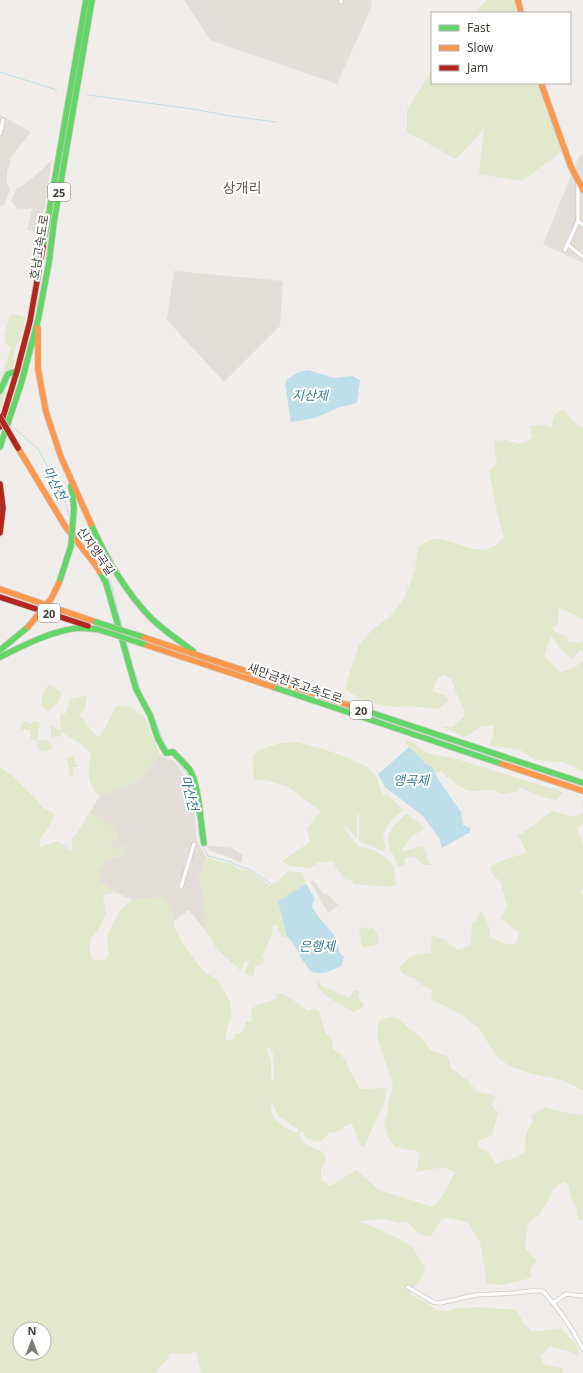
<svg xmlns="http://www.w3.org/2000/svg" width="583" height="1373" font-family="'Noto Sans','Noto Sans KR',sans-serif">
  <rect width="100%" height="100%" fill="#f0edea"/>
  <g fill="#e3ded8">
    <path d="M184 0H372L371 8 337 84 210 40Z"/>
    <path d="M0 115 31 132 11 157 10 164 7 171V183L10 189 4 205 1 206 0 209Z"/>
    <path d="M583 154V263L543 244 579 157Z"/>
    <path d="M52 159 47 192 39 234 27 230 32 208 25 209 17 208 11 201 17 188 21 187 42 170Z"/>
    <path d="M174 271 283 281 280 326 224 382 167 320Z"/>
    <path d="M160 755 174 761 188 781 194 811 197 841 206 857 203 870 199 876 206 912 205 930 189 910 174 921 173 913 155 898 132 900 115 892 100 882V869L109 859 123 855 119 851 111 848 113 839 103 819 89 813 100 796 139 781Z"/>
    <path d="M310 881H314L323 893 327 894 338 905 328 913Z"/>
  </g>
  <g fill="#e1e8cc" fill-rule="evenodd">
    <path d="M486 0H518L521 13H476Z"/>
    <path d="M432 70V83H541L562 151 522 181 479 174 484 129 456 159 407 132V110Z"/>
    <path d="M15 314 26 317 20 340 17 343 14 350V365L0 410V380L11 348 4 342 6 341 4 338C5 331 9 323 9 316Z"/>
    <path d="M564 409 574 422 583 429V619L558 607 559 616 557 626 552 627 554 632 567 636 568 641 577 643 582 641 583 642V652L580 650 572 658 563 652 552 637 550 639 544 655 560 673 576 666 583 661V771L563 762 535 760 520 750 489 745 493 737 494 725 482 726 465 737 443 727H453L464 717 465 710 459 700 451 678 444 675 438 678 432 691 444 695 449 700 438 709 409 706 394 707 375 704 361 699 345 689 358 647 372 630 390 616 404 599 415 570 418 546C423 544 429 540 435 539 438 538 441 540 444 540 466 545 488 561 504 536 496 515 494 493 489 471L497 464 494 441 505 440 520 444 532 438 530 426 545 424 551 429 555 414Z"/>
    <path d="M49 684 61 692C61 702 55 706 48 712L41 706 42 696Z"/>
    <path d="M87 696C86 704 86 709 79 715L98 738 104 730 116 706H128L144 716 160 755 139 781 100 796C86 784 88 770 91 753L79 743 62 732V736L51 737V726L61 731 60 715 66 713 70 699Z"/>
    <path d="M22 721 32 724 33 721 40 723 37 741 46 739 54 748 43 752 38 750 37 741 31 739 30 730 21 729Z"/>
    <path d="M405 740 414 743 427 753 456 759 563 792 556 800 546 798 521 788H518V791L501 794C493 786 480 793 470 791 459 788 449 778 441 771L435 774C433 767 429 767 424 763 417 756 410 749 405 740Z"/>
    <path d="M290 742C305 742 366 761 374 773 378 779 380 789 383 796L387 794 403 810 390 821 383 834 386 848 382 851 359 841V813L357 814V839L344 824 346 831 359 847 373 850 383 856 394 866 396 885 387 887 353 884V881L345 879 331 860 325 863 319 862 309 868 290 866 282 861 310 842 307 828 321 811 301 797 287 786 261 779 254 781 253 756C263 746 277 744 290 742Z"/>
    <path d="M72 756 78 767H73V775L70 776 67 759Z"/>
    <path d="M0 767 14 777 35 798 42 807 55 814 51 823 40 839V847L58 841 72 852V838C80 832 83 822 89 813 101 818 117 825 119 840L113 839 111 848 119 850 122 845 127 848 123 855 109 859 100 869V882L115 892 103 896 106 913 101 925 90 939 89 950 93 960H104L109 955 107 936 120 910 132 900 155 898 160 895 169 904 173 913 174 926 182 942 198 965 206 973 215 978 221 985 230 1002 232 1018 229 1020 225 1039 232 1041 236 1033H242L246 1022 252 1021 251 1009 258 1005 278 998 274 993 284 994 309 1011 314 1008 319 1012 325 1032 333 1041 332 1048 345 1059 350 1071 360 1089 387 1088 384 1103 364 1147 360 1145 352 1124C342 1124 342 1133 328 1133L326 1137 319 1142 308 1139 302 1131 299 1135 305 1144 323 1152 326 1160 321 1168V1179L330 1186 356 1170 379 1190 433 1207 443 1195 455 1172 443 1167 416 1172 420 1152 395 1147 388 1137 384 1122 387 1115 389 1099 393 1086 377 1036 379 1021 392 1016 399 1019 411 1030 422 1038 430 1050 448 1057 451 1068 467 1080 478 1092 488 1094 496 1098 491 1104 498 1112 492 1136 479 1140 478 1148 489 1153 495 1164 512 1159 525 1152C526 1142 525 1128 533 1122L531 1115 546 1107 557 1111 583 1115V1220H578L576 1207 570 1196 569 1186 563 1182 553 1189 548 1201 539 1215 528 1223 525 1248 537 1261 530 1269 531 1278 502 1285 487 1284 480 1241 467 1222 448 1218 442 1219 431 1236C420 1236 414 1230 408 1222L399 1223 383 1219 359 1221 396 1237 411 1246 425 1267 422 1278 409 1293 437 1310 448 1311 453 1309 478 1307 516 1310 523 1322 532 1332 561 1328 576 1344 579 1356 572 1352 550 1347 541 1355 543 1364 561 1368 563 1373H201L196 1352 185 1354 170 1353 167 1359 155 1373H0ZM269 1047 273 1054 274 1079H271V1061L267 1049ZM271 1101 275 1108 277 1115 299 1130 296 1133C280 1125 270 1121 271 1101ZM20 1329H44V1353H20Z"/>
    <path d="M582 801 583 802V823L577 828 583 845V888L580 890 583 896V1090L562 1080 533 1074 511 1067 496 1056 479 1028 462 1015 431 999 433 990 422 985 413 977C406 977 401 974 399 968 411 955 414 954 431 953L432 935 444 939 458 950 471 944 472 924 476 921 480 911C488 918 489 928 491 938L506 944H516L519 933 501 918 507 906 501 883 491 872V866L503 860 527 853 518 835 524 832 552 811 574 817 583 813Z"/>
    <path d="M407 813 422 826 423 829 410 838 401 851 423 846 430 865H423L414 856 405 858V864L398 868 393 854 389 851 388 837 392 827Z"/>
    <path d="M206 857 217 861 233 864 238 869 248 870 270 886 289 871 302 873 306 884 278 901 287 936 284 938 277 930V924L273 926 272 934 262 958H265L262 964 256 966 253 977 244 973 250 960 245 962 241 971 218 950 205 930 206 912 199 876 203 870Z"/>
    <path d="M359 927 369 929 373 927 377 934 379 944 362 948Z"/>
    <path d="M317 980 322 986 349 998 351 994 355 990 359 991 358 997 364 1005 361 1009 356 1010 355 1013 329 998 318 988Z"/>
  </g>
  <path fill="#e1dedb" d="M206 845 232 848 242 855V863L226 856 210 851Z"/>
  <g fill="#bedeea">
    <path d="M308 370 334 378 352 376 360 380 357 403 340 407 315 418 291 422 285 384 287 379 299 372Z"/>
    <path d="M409 747 425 763 433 768 438 779 461 812 463 825 470 828V832L442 848 439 838 423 816 385 787 378 774Z"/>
    <path d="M306 884 315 899 312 906C317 918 328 926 335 937 339 944 337 953 344 957L341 966C329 972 325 974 311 972L301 958 295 946 287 936 278 901Z"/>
  </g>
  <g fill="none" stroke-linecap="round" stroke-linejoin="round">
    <g stroke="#bedeea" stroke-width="1">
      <path d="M0 72 57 90"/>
      <path d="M88 95 193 109 230 116 276 122"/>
      <path d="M14 428 38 449 53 476 65 501 71 522"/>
      <path d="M79 539 85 546"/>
      <path d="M98 563 111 583 122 627"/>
      <path d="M126 642 132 662"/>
      <path d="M135 672 141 692"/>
      <path d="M149 707C157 721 160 737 169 751"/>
      <path d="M174 757 188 776 193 793 197 817"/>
      <path d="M198 827 200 839"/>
      <path d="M202 844 208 856 231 862 241 867 249 869 271 884"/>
    </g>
    <g stroke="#cecbc8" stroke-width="5">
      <g id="street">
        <path d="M341 0V2"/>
        <path d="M0 134 3 120"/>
        <path d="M578 221 583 225"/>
        <path d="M567 244 583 257"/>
        <path d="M565 250 578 221V183"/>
        <path d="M181 887 194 844"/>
        <path d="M408 1287 433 1302 440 1303 475 1295 514 1293 531 1291H543C558 1308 573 1329 583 1349"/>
        <path d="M553 1303 566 1294 583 1296"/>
      </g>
    </g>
    <g stroke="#cec9c2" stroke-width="7">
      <g id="fast">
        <path d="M43 247 86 0"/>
        <path d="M0 391 8 374 17 371"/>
        <path d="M0 447 21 384 38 320 49 262 54 222 92 0"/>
        <path d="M71 486 74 508"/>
        <path d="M91 524C106 558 124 590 150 617 163 630 178 640 193 651"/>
        <path d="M100 572 106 583 136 689 150 715 158 739 166 753 173 752C179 758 185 764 190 770 200 788 200 822 204 843"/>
        <path d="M59 583 71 546"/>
        <path d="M0 650 28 627"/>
        <path d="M0 657C24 645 51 631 78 628 84 628 91 629 97 629"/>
        <path d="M273 687 502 764"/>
        <path d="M348 705 583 783"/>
      </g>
    </g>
    <g stroke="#cec9c2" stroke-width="7">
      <g id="slow">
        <path d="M518 0 521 13"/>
        <path d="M541 83 571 167 583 190"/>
        <path d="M38 328V369L46 412 61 457 91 524"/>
        <path d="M18 448 65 526 94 563 100 572"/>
        <path d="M0 589 96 622"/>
        <path d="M140 636 348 705"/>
        <path d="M143 644 273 687"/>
        <path d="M502 764 583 791"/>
      </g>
    </g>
    <g stroke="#cec9c2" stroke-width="7">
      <g id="jam">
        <path d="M0 427 17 371 30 321 43 247"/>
        <path d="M0 484 3 508 0 533"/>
        <path d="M0 597 88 626"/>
      </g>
    </g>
    <use href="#street" stroke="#fdfcfc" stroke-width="3.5"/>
    <use href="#fast" stroke="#63d668" stroke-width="5.5"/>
    <use href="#slow" stroke="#ff974d" stroke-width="5.5"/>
    <use href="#jam" stroke="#b3261e" stroke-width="5.5"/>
    <g stroke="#cec9c2" stroke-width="7" stroke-linecap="butt">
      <g id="fast-bridge">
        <path d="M71 546 74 508"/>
        <path d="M96 622 140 636"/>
        <path d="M97 629 143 644"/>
      </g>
    </g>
    <g stroke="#cec9c2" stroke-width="7" stroke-linecap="butt">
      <path id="slow-bridge" d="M28 627 51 599 59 583"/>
    </g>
    <g stroke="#cec9c2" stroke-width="7" stroke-linecap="butt">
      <path id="jam-bridge" d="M0 417 18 448"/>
    </g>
    <use href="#fast-bridge" stroke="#63d668" stroke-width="5.5"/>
    <use href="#slow-bridge" stroke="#ff974d" stroke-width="5.5"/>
    <use href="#jam-bridge" stroke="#b3261e" stroke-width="5.5"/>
  </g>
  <g text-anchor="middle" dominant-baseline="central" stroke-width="4" stroke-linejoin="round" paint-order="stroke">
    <g fill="#fff" stroke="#7d7873" stroke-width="1">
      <rect x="48" y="183" width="22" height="18" rx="3"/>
      <rect x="38" y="604" width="22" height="18" rx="3"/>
      <rect x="350" y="701" width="22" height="18" rx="3"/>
    </g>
    <g font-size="11" font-weight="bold" fill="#453e37">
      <text x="59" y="192">25</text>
      <text x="49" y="613">20</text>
      <text x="361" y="710">20</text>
    </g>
    <g font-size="12" fill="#453e37" stroke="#fff">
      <text transform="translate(39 247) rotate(-81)">호남고속도로</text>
      <text transform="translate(96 551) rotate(55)">신지앵곡길</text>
      <text transform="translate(295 683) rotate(19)">새만금전주고속도로</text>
    </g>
    <g font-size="13" font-style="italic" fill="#357c9a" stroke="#fff">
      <text x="310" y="395">지산제</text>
      <text transform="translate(55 483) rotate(63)">마산천</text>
      <text x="411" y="780">앵곡제</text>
      <text transform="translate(190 793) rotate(76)">마산천</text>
      <text x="317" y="946">은행제</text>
    </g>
    <g font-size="14" fill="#675a4f" stroke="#fff">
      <text x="242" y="187">상개리</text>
    </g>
  </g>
  <rect x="431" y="12" width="140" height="72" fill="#ffffff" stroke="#b5b2af"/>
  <rect x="439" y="25" width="20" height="6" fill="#63d668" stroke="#b5b2af"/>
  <text x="467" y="32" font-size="12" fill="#453e37">Fast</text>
  <rect x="439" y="45" width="20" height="6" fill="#ff974d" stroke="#b5b2af"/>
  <text x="467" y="52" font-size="12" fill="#453e37">Slow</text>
  <rect x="439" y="65" width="20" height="6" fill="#b3261e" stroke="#b5b2af"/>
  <text x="467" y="72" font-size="12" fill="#453e37">Jam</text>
  <g transform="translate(32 1341)"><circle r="19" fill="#ffffff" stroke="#b5b2af"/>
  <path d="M0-3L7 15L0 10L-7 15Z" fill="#817b76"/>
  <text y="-6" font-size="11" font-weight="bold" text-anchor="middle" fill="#453e37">N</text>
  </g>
</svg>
